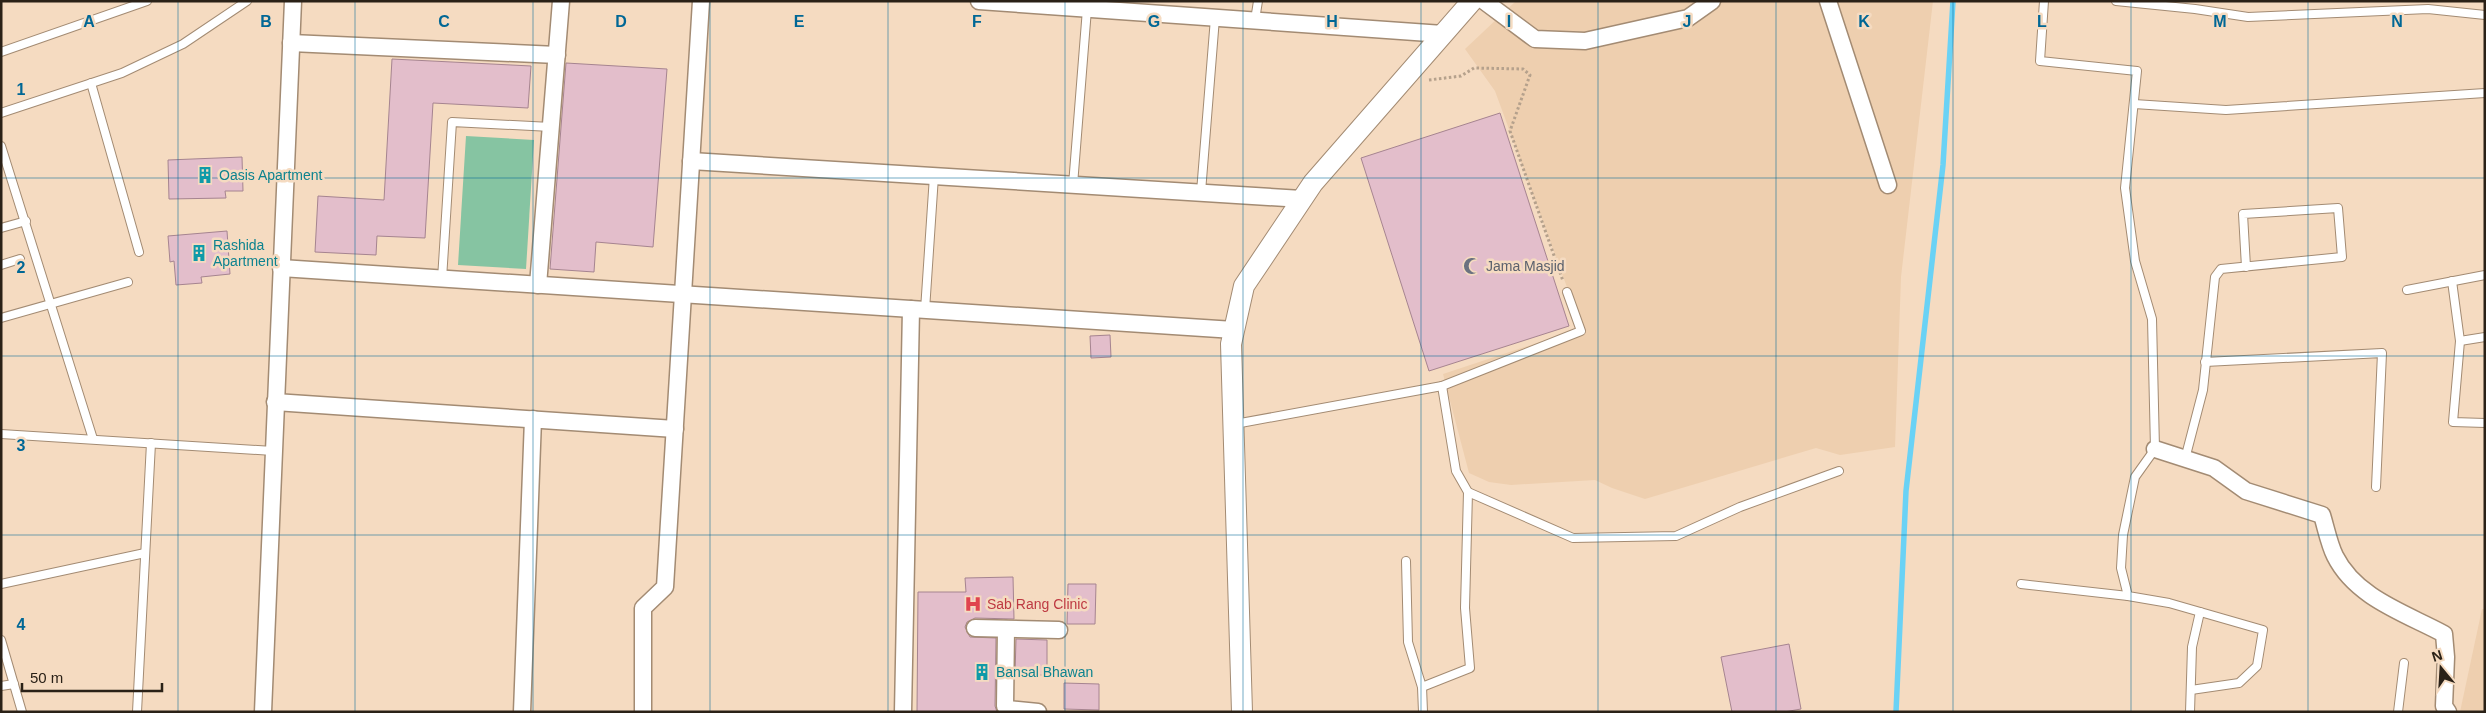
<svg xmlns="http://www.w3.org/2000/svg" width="2486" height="713" font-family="Arial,sans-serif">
  <rect width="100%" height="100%" fill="#f5dbc1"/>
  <g fill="#eecfaf">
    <path d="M1516 1H1933L1901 277 1895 447 1840 455 1816 448 1645 499 1612 488 1595 480 1511 485 1489 482 1469 473 1443 374 1582 328 1495 91 1465 49Z"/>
    <path d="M2482 609H2485V712H2460Z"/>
  </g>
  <path fill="#86c4a2" d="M466 136 534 140 526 269 458 265Z"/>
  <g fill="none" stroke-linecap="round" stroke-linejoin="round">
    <path stroke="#6ad2f5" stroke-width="5.5" d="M1896 712 1906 491 1943 165 1953 1"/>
  </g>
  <g fill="#e3becb" stroke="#a68490">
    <path d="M392 59 531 66 528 108 433 103 425 238 377 236 376 255 315 252 318 196 384 200Z"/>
    <path d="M566 63 667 69 653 247 596 242 594 272 550 269Z"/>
    <path d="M1500 113 1569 326 1429 371 1361 158Z"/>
    <path d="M242 157 243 191H225L226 198 169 199 168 160Z"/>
    <path d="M227 231 230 274 201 277 202 283 176 285 174 261 170 262 168 236Z"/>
    <path d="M1110 335 1111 357 1091 358 1090 336Z"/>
    <path d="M1013 577 1014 619 975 618 967 622 965 627 970 637 996 638 995 706 997 712H917L918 592H966L965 578Z"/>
    <path d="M1068 584H1096L1095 624H1067Z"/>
    <path d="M1016 639 1047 640V675H1015Z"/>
    <path d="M1789 644 1801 709 1784 712H1732L1721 657Z"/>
    <path d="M1064 683 1099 684V710L1064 709Z"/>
  </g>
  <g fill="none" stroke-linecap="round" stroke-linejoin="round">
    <g stroke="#a38b73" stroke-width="10">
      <g id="service">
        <path d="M2044 1 2040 61 2137 71 2125 188 2135 261 2152 319 2155 449 2135 477 2123 535 2121 568 2128 596 2169 603 2263 630 2257 666 2239 683 2191 690"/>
        <path d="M2116 1 2195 9 2248 17 2428 9 2485 15"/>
        <path d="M1255 20 1258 1"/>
        <path d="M1 52 147 1"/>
        <path d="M91 83 139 252"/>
        <path d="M2134 104 2226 110 2485 93"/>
        <path d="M1 113 122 73 183 44 247 1"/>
        <path d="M1 146 93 439"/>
        <path d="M1073 185 1087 9"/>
        <path d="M1201 192 1215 18"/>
        <path d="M1 228 26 221"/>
        <path d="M1 265 20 259"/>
        <path d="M442 279 452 122 551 127"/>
        <path d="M2452 281 2460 341 2453 422 2485 423"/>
        <path d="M2407 290 2485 275"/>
        <path d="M925 310 934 176"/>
        <path d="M1 318 128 282"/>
        <path d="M2460 341 2485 337"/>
        <path d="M2205 362 2382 353 2376 487"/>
        <path d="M1442 386 1581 331 1567 292"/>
        <path d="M1235 424 1442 386 1456 471 1468 492 1573 538 1676 536 1740 507 1839 471"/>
        <path d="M1 434 273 451"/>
        <path d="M2185 459 2203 390 2215 277 2221 269 2342 257 2338 208 2243 214 2246 267"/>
        <path d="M1406 561 1408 642 1422 687 1423 712"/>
        <path d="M1 584 145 553"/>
        <path d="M2021 584 2128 596"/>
        <path d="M1 640 22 712"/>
        <path d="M1 686 14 684"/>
        <path d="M1422 687 1470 668 1465 608 1468 492"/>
        <path d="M137 712 151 443"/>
        <path d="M2190 712 2192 647 2200 612"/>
        <path d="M2398 712 2404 663"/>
      </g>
    </g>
    <g stroke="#a38b73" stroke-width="19">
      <g id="minor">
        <path d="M979 1 1443 34"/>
        <path d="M1484 1 1535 39 1585 41 1688 18 1712 1"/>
        <path d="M1828 1 1888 185"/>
        <path d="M291 43 557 55"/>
        <path d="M691 161 1302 199"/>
        <path d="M281 268 1234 330"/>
        <path d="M538 285 561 1"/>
        <path d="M275 402 675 429"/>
        <path d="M2155 449 2214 468 2246 491 2322 515C2326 528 2329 544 2335 556 2356 598 2405 613 2444 634L2446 657 2444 706 2448 712"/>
        <path d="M975 628 1059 630"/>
        <path d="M1006 629 1005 706 1008 709 1038 712"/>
        <path d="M263 712 293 1"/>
        <path d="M522 712 533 419"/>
        <path d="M643 712V608L665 587 701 1"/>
        <path d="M903 712 911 309"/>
      </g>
    </g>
    <g stroke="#a38b73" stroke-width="22">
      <path id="tertiary" d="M1242 712 1231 344 1244 286 1313 183 1472 1"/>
    </g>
    <path stroke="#b5a18c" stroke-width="3" stroke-dasharray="2.5 2.5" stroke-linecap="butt" d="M1429 80 1461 76 1474 68 1523 69 1530 75 1510 131 1563 281"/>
    <use href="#service" stroke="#fff" stroke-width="8"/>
    <use href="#minor" stroke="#fff" stroke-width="16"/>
    <use href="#tertiary" stroke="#fff" stroke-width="20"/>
  </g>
  <path fill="none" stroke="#006795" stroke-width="1" stroke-opacity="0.55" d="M178 1V712M355 1V712M533 1V712M710 1V712M888 1V712M1065 1V712M1243 1V712M1421 1V712M1598 1V712M1776 1V712M1953 1V712M2131 1V712M2308 1V712M1 178H2485M1 356H2485M1 535H2485"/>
  <defs>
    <g id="building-bare" transform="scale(1.35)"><path d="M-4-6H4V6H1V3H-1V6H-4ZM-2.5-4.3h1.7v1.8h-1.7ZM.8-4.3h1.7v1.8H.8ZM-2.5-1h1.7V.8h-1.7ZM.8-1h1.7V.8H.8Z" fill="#0f9aa8" stroke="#f5dbc1" stroke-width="2.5" paint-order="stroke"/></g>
    <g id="mosque-bare" transform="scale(1.35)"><path d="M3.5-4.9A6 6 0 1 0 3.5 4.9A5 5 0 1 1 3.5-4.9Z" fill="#6b7280" stroke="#f5dbc1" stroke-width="2.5" paint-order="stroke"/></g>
    <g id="hospital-bare" transform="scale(1.35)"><path d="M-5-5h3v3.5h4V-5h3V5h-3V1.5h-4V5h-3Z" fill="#e0444e" stroke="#f5dbc1" stroke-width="2.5" paint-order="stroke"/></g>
  </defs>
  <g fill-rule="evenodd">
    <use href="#building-bare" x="205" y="175"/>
    <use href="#building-bare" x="199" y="253"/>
    <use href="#mosque-bare" x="1472" y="266"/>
    <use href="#hospital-bare" x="973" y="604"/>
    <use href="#building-bare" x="982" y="672"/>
  </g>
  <g text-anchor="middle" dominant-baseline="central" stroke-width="5" stroke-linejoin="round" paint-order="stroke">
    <g font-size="14" fill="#0d838f" stroke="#f5dbc1" text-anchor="start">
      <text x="219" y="175">Oasis Apartment</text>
      <text x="213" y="245">Rashida<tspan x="213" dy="16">Apartment</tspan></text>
      <text x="996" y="672">Bansal Bhawan</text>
    </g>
    <g font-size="14" fill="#5b616d" stroke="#f5dbc1" text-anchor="start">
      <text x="1486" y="266">Jama Masjid</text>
    </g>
    <g font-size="14" fill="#be3a42" stroke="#f5dbc1" text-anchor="start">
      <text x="987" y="604">Sab Rang Clinic</text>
    </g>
  </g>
  <g font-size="16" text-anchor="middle" font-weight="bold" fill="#006795" stroke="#f5dbc1" stroke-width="5" stroke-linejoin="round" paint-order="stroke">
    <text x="89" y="27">A</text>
    <text x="266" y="27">B</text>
    <text x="444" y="27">C</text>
    <text x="621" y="27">D</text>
    <text x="799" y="27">E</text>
    <text x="977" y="27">F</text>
    <text x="1154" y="27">G</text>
    <text x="1332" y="27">H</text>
    <text x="1509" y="27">I</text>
    <text x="1687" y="27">J</text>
    <text x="1864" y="27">K</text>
    <text x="2042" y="27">L</text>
    <text x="2220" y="27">M</text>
    <text x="2397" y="27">N</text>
    <text x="21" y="95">1</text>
    <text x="21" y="273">2</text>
    <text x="21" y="451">3</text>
    <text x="21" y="630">4</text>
  </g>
  <rect width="2486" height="713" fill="none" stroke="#2a2117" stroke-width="5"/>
  <g transform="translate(2441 668) rotate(342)" stroke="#f5dbc1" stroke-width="4" paint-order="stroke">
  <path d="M0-4L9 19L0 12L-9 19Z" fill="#2a2117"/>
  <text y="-8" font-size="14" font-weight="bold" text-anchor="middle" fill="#2a2117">N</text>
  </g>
  <path d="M22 683v8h140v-8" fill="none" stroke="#2a2117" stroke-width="2.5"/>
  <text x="30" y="683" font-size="15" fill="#2a2117" stroke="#f5dbc1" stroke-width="4" paint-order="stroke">50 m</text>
</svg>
